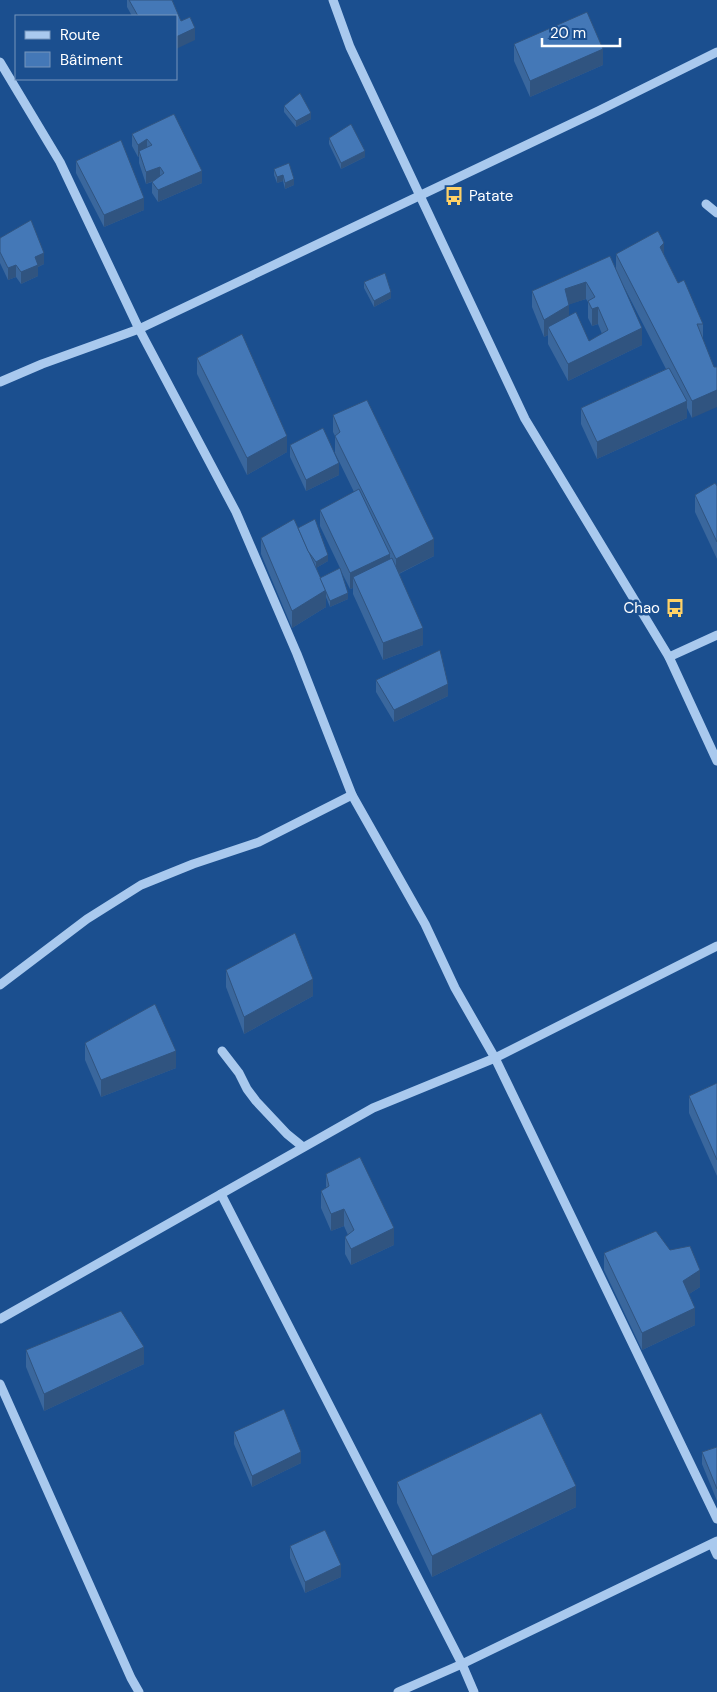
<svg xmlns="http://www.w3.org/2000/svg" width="717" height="1692" font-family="'DM Sans',sans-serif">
  <rect width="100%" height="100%" fill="#1b4f8f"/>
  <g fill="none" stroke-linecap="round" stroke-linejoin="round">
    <g stroke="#a9c9ee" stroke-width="9">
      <path d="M333 0 350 47 525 419 669 657 717 761"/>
      <path d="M0 62 60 162 139 329 236 512 297 654 352 795 425 924 455 988 495 1058 717 1519"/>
      <path d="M706 204 717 213"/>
      <path d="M0 382 42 364 139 329 598 111 717 52"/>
      <path d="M669 657 717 635"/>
      <path d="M0 985 87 919 141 885 193 864 259 842 352 795"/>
      <path d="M222 1051 239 1073 247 1089 256 1101 287 1134 303 1147"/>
      <path d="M221 1194 462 1664 474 1692"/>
      <path d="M0 1319 373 1108 495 1058 717 946"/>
      <path d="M0 1384 131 1678 139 1692"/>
      <path d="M712 1544 717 1555"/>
      <path d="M398 1692 462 1664 717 1541"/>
    </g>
  </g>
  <g fill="#3a679d" fill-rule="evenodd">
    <path d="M127 0H172L181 21 195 40 176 16H132L127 7Z"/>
    <path d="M514 44 603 65 530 97 514 61Z"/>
    <path d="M284 106 311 119 296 127 284 112Z"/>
    <path d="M174 114 202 183 158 202 152 193V182L146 184 139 163V156L138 157 132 146V134Z"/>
    <path d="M329 138 365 157 341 169 329 144Z"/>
    <path d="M76 161 144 210 104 227 76 173Z"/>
    <path d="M274 169 294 185 285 189 283 181 277 183 274 175Z"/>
    <path d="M0 238 44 264 38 267V276L21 284 16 277 8 280 0 263Z"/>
    <path d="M616 254 664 256 678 283 703 324V338L692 418 687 408V418L597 459 581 424V408L666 369 619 277 642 345 568 381 548 344V335L544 337 532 307V291L616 270ZM586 299 588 302V318L592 326 598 324 602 334 589 341 569 316V304Z"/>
    <path d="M364 282 391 298 374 307 364 288Z"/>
    <path d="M197 358 287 452 247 475 197 374Z"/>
    <path d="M333 415 434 556 399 574 423 645 383 660 353 594V588L350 589 341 571 348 599 330 607 326 597V607L292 628 261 554V538L298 528 328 561 316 568 320 578 340 568 320 526V510L354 492 335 453V436L333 432Z"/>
    <path d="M290 445 339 475 306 491 290 457Z"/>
    <path d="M717 486V559L695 512V495Z"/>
    <path d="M376 680 448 696 394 722 376 692Z"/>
    <path d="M226 970 313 996 244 1034 226 987Z"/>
    <path d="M85 1043 176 1068 101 1097 85 1060Z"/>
    <path d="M717 1083V1176L689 1113V1096Z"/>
    <path d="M326 1174 394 1245 351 1265 345 1254V1237L348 1235 344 1226 331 1231 321 1208V1191L326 1188Z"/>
    <path d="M670 1250 700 1287 689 1294 695 1325 642 1350 604 1270V1253Z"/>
    <path d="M26 1350 144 1364 44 1411 26 1367Z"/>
    <path d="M234 1432 301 1463 252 1487 234 1444Z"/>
    <path d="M717 1447V1501L702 1464V1452Z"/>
    <path d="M397 1482 576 1507 432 1577 397 1503Z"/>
    <path d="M290 1546 341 1577 305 1593 290 1558Z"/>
  </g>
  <g fill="#305480">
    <path d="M195 28V40L176 49V37Z"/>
    <path d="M603 49V65L530 97V81Z"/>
    <path d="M311 113V119L296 127V121Z"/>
    <path d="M147 139V151H139V156L138 157V145Z"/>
    <path d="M365 151V157L341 169V163Z"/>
    <path d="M160 167V178L146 184V172Z"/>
    <path d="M202 171V183L158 202V190Z"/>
    <path d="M283 175V181L277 183V177Z"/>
    <path d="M294 179V185L285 189V183Z"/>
    <path d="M144 198V210L104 227V215Z"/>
    <path d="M664 243V259L660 247Z"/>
    <path d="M44 253V264L38 267V276L21 284V272L35 257Z"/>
    <path d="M16 265V277L8 280V268Z"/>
    <path d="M586 282V299L565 306V289Z"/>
    <path d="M391 292V298L374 307V301Z"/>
    <path d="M569 305V322L548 327V335L544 337V320Z"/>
    <path d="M598 307V324L592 326V309Z"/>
    <path d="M642 328V345L568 381V364Z"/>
    <path d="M717 390V407L692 418V401Z"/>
    <path d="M687 401V418L597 459V442Z"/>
    <path d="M287 436V452L247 475V458Z"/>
    <path d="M339 463V475L306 491V480Z"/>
    <path d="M434 539V556L396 575V559Z"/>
    <path d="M390 554V571L353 577V588L350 589V573Z"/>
    <path d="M328 555V561L316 568V562Z"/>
    <path d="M326 590V607L292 628V611Z"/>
    <path d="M348 593V599L330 607V601Z"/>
    <path d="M423 628V645L383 660V643Z"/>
    <path d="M448 684V696L394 722V710Z"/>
    <path d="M313 979V996L244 1034V1017Z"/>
    <path d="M176 1051V1068L101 1097V1080Z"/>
    <path d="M344 1209V1226L331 1231V1214Z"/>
    <path d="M394 1228V1245L351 1265V1249Z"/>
    <path d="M700 1270V1287L683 1298V1281Z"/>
    <path d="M695 1308V1325L642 1350V1333Z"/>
    <path d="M144 1347V1364L44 1411V1394Z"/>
    <path d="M301 1452V1463L252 1487V1476Z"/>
    <path d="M576 1486V1507L432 1577V1556Z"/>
    <path d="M341 1565V1577L305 1593V1582Z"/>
  </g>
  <g fill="#4478b7" stroke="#305480">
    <path d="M129 0H172L181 21 190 17 195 28 176 37V16H138Z"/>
    <path d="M587 12 603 49 530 81 514 44Z"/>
    <path d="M300 93 311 113 296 121 284 106Z"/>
    <path d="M174 114 202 171 158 190 152 182 164 173 160 167 146 172 139 151 152 145 147 139 138 145 132 134Z"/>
    <path d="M351 124 365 151 341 163 329 138Z"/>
    <path d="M121 140 144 198 104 215 76 161Z"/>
    <path d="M289 163 294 179 285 183 283 175 277 177 274 169Z"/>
    <path d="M31 220 44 253 35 257 38 265 21 272 16 265 8 268 0 252V238Z"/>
    <path d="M658 231 664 243 660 247 678 283 684 280 703 324H697L714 367H717V390L692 401 616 254Z"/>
    <path d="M610 256 642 328 568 364 548 327 576 312 589 341 608 330 598 307 592 309 588 301 595 297 586 282 565 289 569 305 544 320 532 291Z"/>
    <path d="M385 273 391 292 374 301 364 282Z"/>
    <path d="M242 334 287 436 247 458 197 358Z"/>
    <path d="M669 368 687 401 597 442 581 408Z"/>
    <path d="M367 400 434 539 396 559 335 436 340 432 333 415Z"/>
    <path d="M323 428 339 463 306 480 290 445Z"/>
    <path d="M715 483 717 486V542L695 495Z"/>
    <path d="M359 489 390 554 350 573 320 510Z"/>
    <path d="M294 519 326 590 292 611 261 538Z"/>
    <path d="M315 519 328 555 316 562 308 551 298 528Z"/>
    <path d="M392 558 423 628 383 643 353 577Z"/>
    <path d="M340 568 348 593 330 601 320 578Z"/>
    <path d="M440 650 448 684 394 710 376 680Z"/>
    <path d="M295 933 313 979 244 1017 226 970Z"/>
    <path d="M155 1004 176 1051 101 1080 85 1043Z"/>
    <path d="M717 1083V1160L689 1096Z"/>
    <path d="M360 1157 394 1228 351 1249 345 1237 354 1230 344 1209 331 1214 321 1191 329 1186 326 1174Z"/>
    <path d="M656 1231 670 1250 690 1246 700 1270 683 1281 695 1308 642 1333 604 1253Z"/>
    <path d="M121 1311 144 1347 44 1394 26 1350Z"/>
    <path d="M284 1409 301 1452 252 1476 234 1432Z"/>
    <path d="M541 1413 576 1486 432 1556 397 1482Z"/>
    <path d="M717 1447V1489L702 1452Z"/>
    <path d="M325 1530 341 1565 305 1582 290 1546Z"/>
  </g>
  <defs>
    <g id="bus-bare" transform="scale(1.5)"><path d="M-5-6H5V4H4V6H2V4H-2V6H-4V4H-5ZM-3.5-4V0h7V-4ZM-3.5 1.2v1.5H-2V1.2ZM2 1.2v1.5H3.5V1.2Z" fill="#ffd166" stroke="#1b4f8f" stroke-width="2.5" paint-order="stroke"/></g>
  </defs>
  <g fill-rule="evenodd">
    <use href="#bus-bare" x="454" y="196"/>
    <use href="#bus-bare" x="675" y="608"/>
  </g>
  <g text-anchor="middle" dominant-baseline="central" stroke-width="5" stroke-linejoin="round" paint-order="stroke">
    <g font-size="15" fill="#fff" stroke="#1b4f8f" text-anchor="start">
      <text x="469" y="196">Patate</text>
      <text x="660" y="608" text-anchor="end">Chao</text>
    </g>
  </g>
  <rect x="15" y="15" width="162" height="65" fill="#1b4f8f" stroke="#7695bc"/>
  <rect x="25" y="31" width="25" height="8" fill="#a9c9ee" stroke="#7695bc"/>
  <text x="60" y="40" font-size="15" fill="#ffffff">Route</text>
  <rect x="25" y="52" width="25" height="15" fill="#4478b7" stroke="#7695bc"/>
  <text x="60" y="65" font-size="15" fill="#ffffff">Bâtiment</text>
  <path d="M542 38v8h78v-8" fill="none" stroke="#ffffff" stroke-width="2.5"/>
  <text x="550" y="38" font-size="15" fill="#ffffff" stroke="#1b4f8f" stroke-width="4" paint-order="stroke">20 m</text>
</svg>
